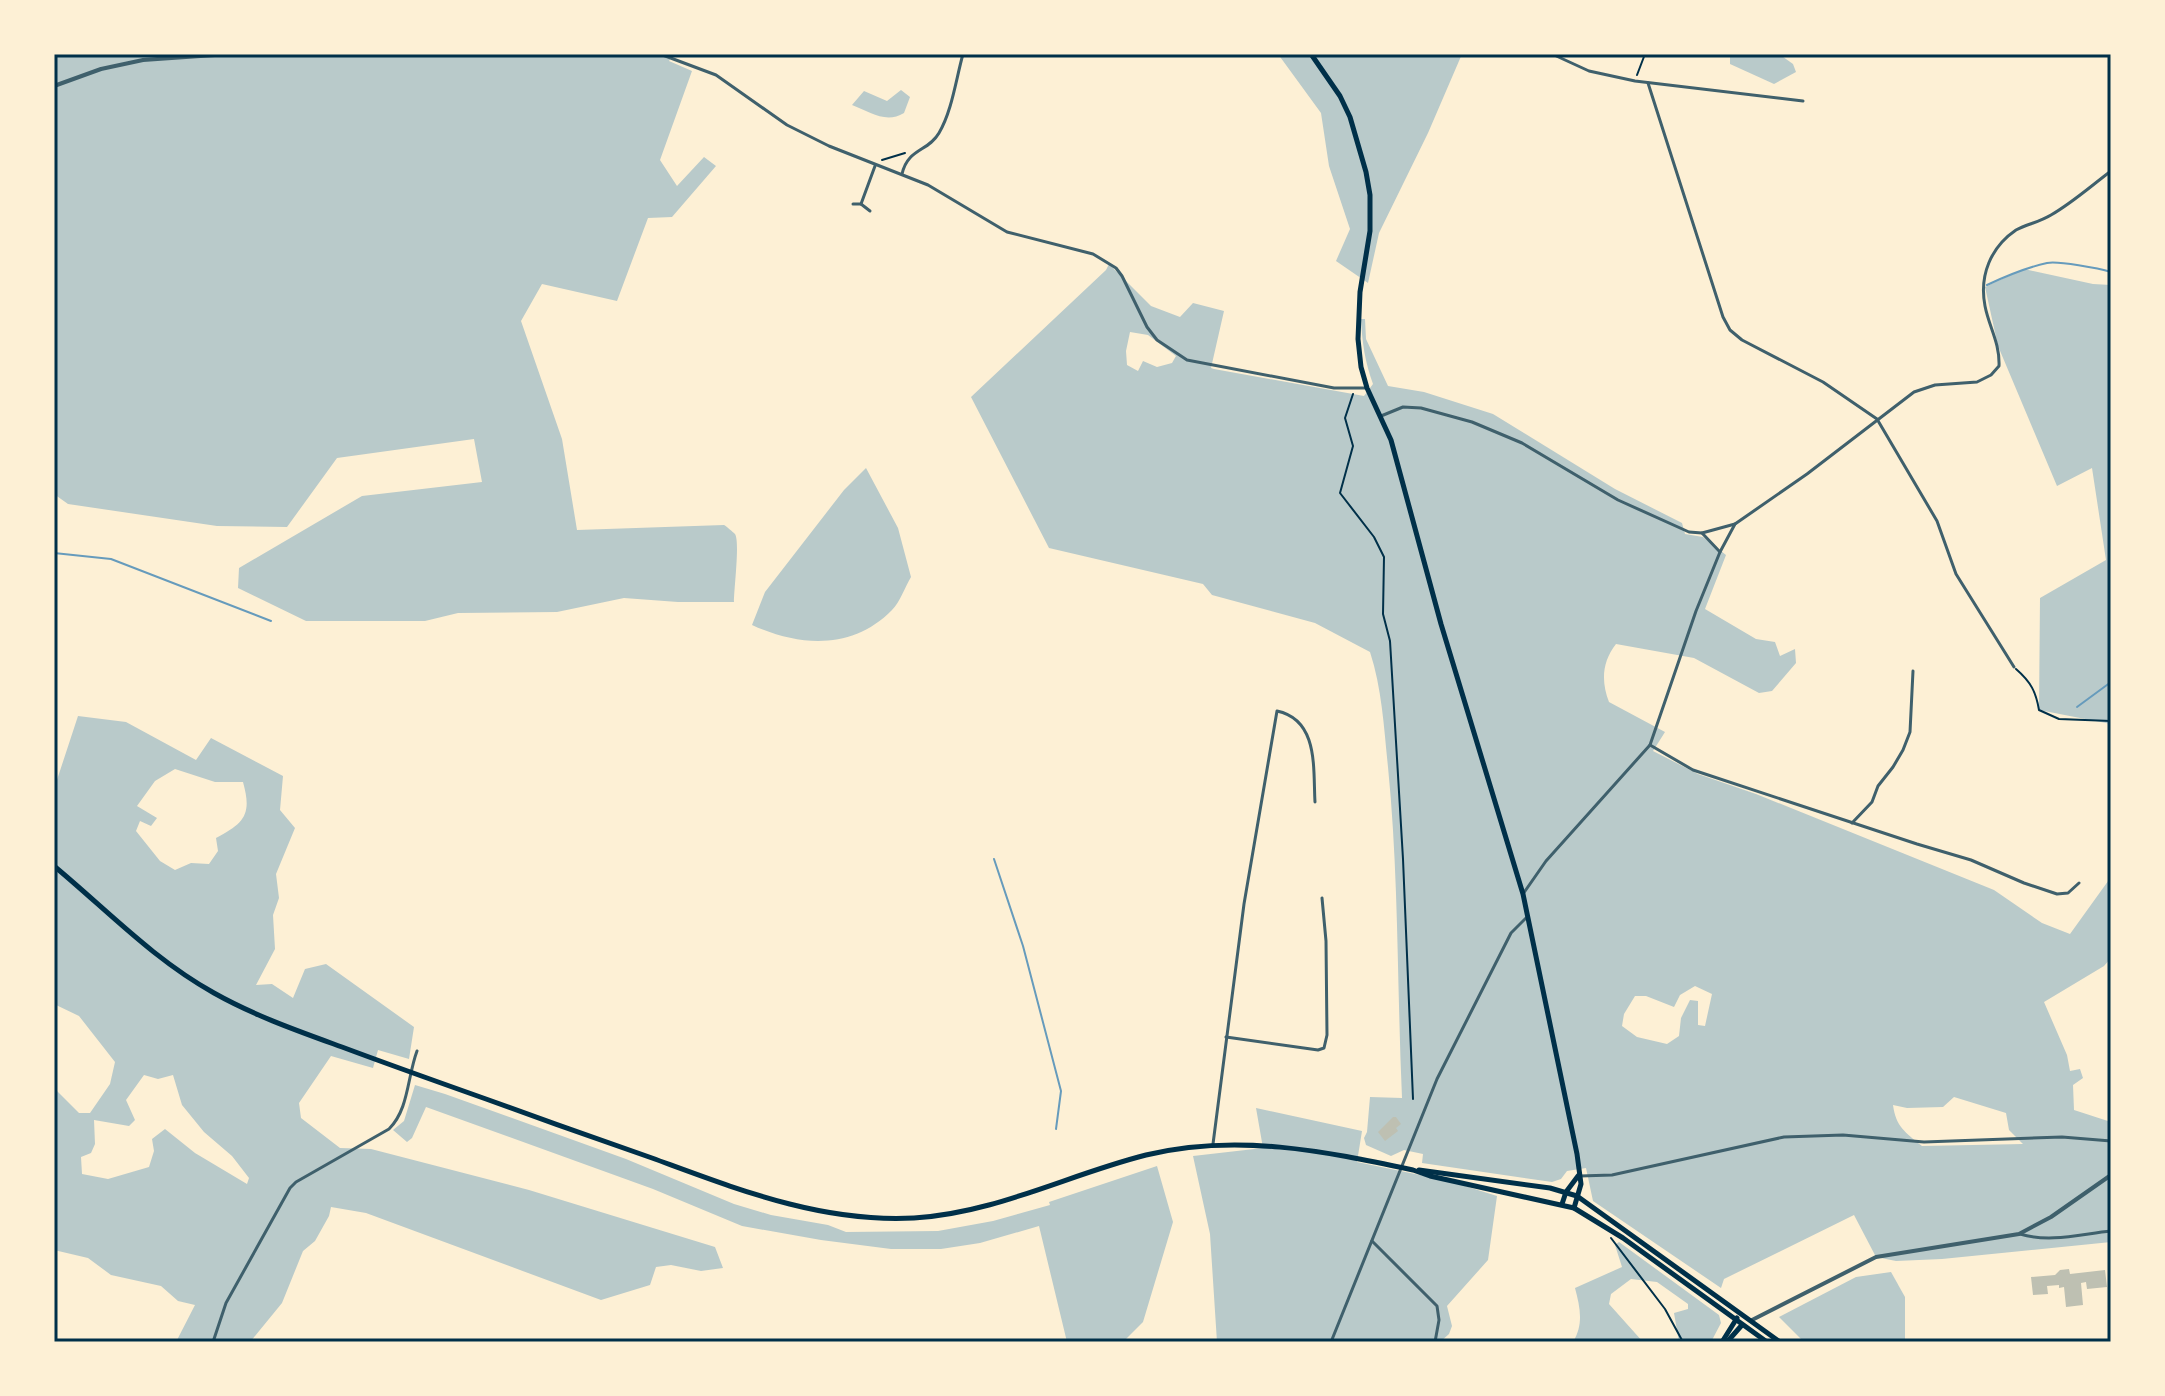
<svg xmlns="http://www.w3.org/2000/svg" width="2165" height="1396" font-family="Inter,sans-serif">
  <rect width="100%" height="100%" fill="#fdf0d5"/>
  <g fill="#b9caca" fill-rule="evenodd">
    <path d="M54 54H673L669 61 692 71 660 160 677 186 704 157 716 166 672 217 648 218 617 301 542 284 521 321 562 439 577 530 724 525C726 526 733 532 735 534 740 542 734 588 734 602H678L624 598 557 612 458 613 425 621H306L238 588 239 568 362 496 482 482 474 439 337 458 287 527 217 526 68 504 54 494Z"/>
    <path d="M1278 54H1462L1428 133 1379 233 1368 283 1336 261 1350 229 1329 166 1321 113Z"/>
    <path d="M1730 54H1779L1793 64 1796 72 1774 84 1730 64Z"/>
    <path d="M901 90 910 97 904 113C886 124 870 112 852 105L864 91 887 101Z"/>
    <path d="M1109 264 1151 306 1180 317 1193 303 1224 311 1211 368 1214 369 1364 396 1373 384C1365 362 1362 342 1361 319H1365L1366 339 1388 386 1424 392 1493 414 1615 489 1682 523 1685 534 1703 537 1726 555 1705 609 1756 639 1775 642 1780 656 1795 649 1796 663 1772 691 1759 693 1694 658 1616 644C1602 662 1601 681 1609 702L1665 732 1653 751 1698 774 1756 794 1994 890 2042 923 2070 934 2111 877V958L2104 966 2044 1002 2067 1055 2070 1071 2080 1069 2083 1078 2073 1085 2074 1110 2111 1122V1242L1942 1259 1896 1261 1876 1257 1854 1215 1724 1279 1721 1288 1593 1201 1586 1168 1567 1171 1561 1179 1552 1182 1422 1163 1423 1154 1404 1150 1391 1156 1366 1145 1364 1138 1367 1132 1370 1097 1402 1098C1397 988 1399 877 1388 767 1384 728 1382 689 1370 652L1315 623 1212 595 1203 584 1049 548 971 397 1106 270ZM1130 332 1148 335 1176 356 1172 363 1157 367 1143 361 1138 371 1127 365 1126 351ZM1695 986 1712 994 1705 1026 1698 1025V1001L1690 1000 1681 1018 1679 1036 1667 1044 1637 1037 1622 1026 1624 1014 1635 996H1646L1674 1007 1680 995ZM1954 1097 2006 1113 2009 1130 2023 1144 1922 1146C1905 1132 1896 1127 1893 1105L1907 1108 1943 1107Z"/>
    <path d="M2024 269 2093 284 2111 285V724L2039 710 2040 598 2106 560 2092 468 2057 486 1998 346 1985 287Z"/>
    <path d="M866 468 898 528 911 577C905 587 900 602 892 610 853 650 800 647 752 625L765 592 844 490Z"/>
    <path d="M78 716 126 722 196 760 211 738 283 776 280 810 295 828 276 874 279 898 273 915 275 949 256 985 272 984 293 998 305 969 326 964 414 1027 409 1059 378 1050 373 1068 331 1056 299 1103 301 1118 340 1148 371 1149 529 1190 715 1247 723 1268 701 1271 671 1265 656 1267 650 1285 601 1300 366 1213 331 1207 329 1216 315 1241 303 1251 282 1303 250 1342H176L195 1305 178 1301 161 1286 111 1275 88 1258 54 1250V1088L79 1113H90L110 1084 115 1062 79 1016 54 1004V789ZM175 769 215 782H243C252 814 245 823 216 838L218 851 209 864 191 863 175 870 160 861 136 831 140 821 151 826 157 818 137 806 155 781ZM144 1075 158 1079 173 1075 182 1105 204 1132 232 1156 249 1178 247 1184 195 1153 165 1129 152 1139 154 1151 149 1167 108 1179 82 1174 81 1157 91 1153 95 1144 94 1120 129 1126 135 1120 126 1100Z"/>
    <path d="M415 1085 445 1094 626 1159 734 1204 771 1215 828 1225 846 1232 938 1231 993 1221 1050 1205 1049 1202 1157 1166 1173 1222 1143 1322 1123 1342H1067L1039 1226 980 1243 941 1249H891L821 1240 742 1226 653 1189 426 1107 412 1138 407 1142 393 1130 404 1121Z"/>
    <path d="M1256 1108 1362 1131 1357 1162 1449 1181 1497 1196 1488 1260 1447 1306 1452 1326 1449 1334 1440 1342H1217L1210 1234 1193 1156 1263 1148Z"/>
    <path d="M1619 1242 1719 1315 1721 1323 1711 1342H1679L1674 1313 1688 1309V1304L1657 1282 1631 1279 1611 1294 1609 1304 1643 1342H1573C1584 1324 1580 1307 1575 1288L1622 1267 1615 1245Z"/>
    <path d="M1891 1272 1905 1297V1342H1804L1779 1317 1856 1277Z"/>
  </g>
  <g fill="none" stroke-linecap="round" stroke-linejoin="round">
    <g stroke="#669bbc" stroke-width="2">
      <path d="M1987 285C2004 277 2029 267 2047 263 2059 261 2098 268 2111 272"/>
      <path d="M54 553 111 559 271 621"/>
      <path d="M2077 707 2111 682"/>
      <path d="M994 859 1023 946 1061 1091 1056 1129"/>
    </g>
  </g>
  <g fill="#bec0b2">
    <path d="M1393 1117H1396L1401 1124 1396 1128 1398 1131 1385 1141 1378 1132Z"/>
    <path d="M2069 1269 2070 1274 2105 1270 2107 1287 2087 1289 2086 1282 2081 1283 2083 1305 2066 1307 2064 1287 2059 1288V1285L2047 1286 2048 1294 2033 1295 2031 1277 2055 1275 2060 1270Z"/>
  </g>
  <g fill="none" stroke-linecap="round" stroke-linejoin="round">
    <g stroke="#003049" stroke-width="2">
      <path d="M1637 75 1645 54"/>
      <path d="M882 160 905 153"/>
      <path d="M1353 394 1345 418 1353 446 1340 493 1374 537 1384 557 1383 614 1390 641 1403 859 1413 1099"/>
      <path d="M2016 669C2031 682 2036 692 2039 710L2059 719 2111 721"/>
      <path d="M1611 1238 1665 1309 1683 1342"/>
    </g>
    <g stroke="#3f606c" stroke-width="3">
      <path d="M660 54 716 75 787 125 829 146 928 185 1007 232 1093 254 1116 268 1122 276 1147 327 1157 340 1187 360 1334 388H1365"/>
      <path d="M1552 54 1589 71 1635 81 1803 101"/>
      <path d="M1648 83 1723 317 1730 330 1742 340 1823 382 1877 419 1937 521 1956 574 2014 667"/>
      <path d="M902 174C908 148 928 152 939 133 952 111 956 79 963 54"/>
      <path d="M853 204H861L875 166"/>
      <path d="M861 204 870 211"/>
      <path d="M1381 416 1403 407 1421 408 1472 422 1522 443 1618 500 1689 532 1702 533"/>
      <path d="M1720 552 1702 533 1735 524"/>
      <path d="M1650 745 1693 770 1917 844 1971 860 2024 883 2057 894 2068 893 2079 883"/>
      <path d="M1852 823 1872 802 1878 786 1893 767 1903 750 1910 732 1913 671"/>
      <path d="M1523 894 1546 861 1650 745 1696 611 1720 552 1735 524 1807 474 1914 392 1935 385 1977 382 1991 375 1999 366C2000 343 1989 327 1985 306 1979 275 1991 247 2016 230 2027 224 2040 222 2051 215 2072 203 2091 186 2111 171"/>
      <path d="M1226 1037 1318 1050 1324 1048 1327 1035 1326 941 1322 898"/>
      <path d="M1213 1144 1244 904 1277 711C1319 720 1313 769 1315 802"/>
      <path d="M1580 1176 1612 1175 1784 1137 1843 1135 1924 1142 2062 1137 2111 1141"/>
      <path d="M2020 1234C2050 1243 2081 1234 2111 1231"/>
      <path d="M1372 1241 1437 1306 1439 1320 1435 1342"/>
      <path d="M213 1342 226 1303 290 1188 296 1182 389 1129C409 1109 407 1078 417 1051"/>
      <path d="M1331 1342 1437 1079 1511 933 1528 916"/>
    </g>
    <g stroke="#3f606c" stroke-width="4">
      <path d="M54 86 101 69 143 60 229 54"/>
      <path d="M1752 1320 1876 1257 2019 1234 2051 1217 2111 1175"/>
    </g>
    <g stroke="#003049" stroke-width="5">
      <path d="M1311 54 1340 96 1350 117 1366 172 1370 195V231L1360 292 1358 339 1361 367 1367 388 1391 440 1441 624 1523 894 1577 1154 1581 1184 1574 1208"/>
      <path d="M1562 1204 1566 1192 1578 1176"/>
      <path d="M1722 1342 1737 1318"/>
      <path d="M1727 1342 1742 1325"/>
    </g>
    <g stroke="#003049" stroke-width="5">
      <path d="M54 866C107 910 153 959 214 993 255 1016 298 1031 342 1047 390 1065 438 1082 486 1099 541 1119 597 1139 652 1158 737 1189 821 1223 914 1218 996 1213 1067 1175 1146 1155 1236 1133 1324 1151 1413 1170L1430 1176 1574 1208 1623 1238 1767 1342"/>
      <path d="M1419 1170 1550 1188 1577 1196 1780 1342"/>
    </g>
  </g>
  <rect width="2165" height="1396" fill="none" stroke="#fdf0d5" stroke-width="112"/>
  <rect x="56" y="56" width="2053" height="1284" fill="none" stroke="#003049" stroke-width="3"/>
</svg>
